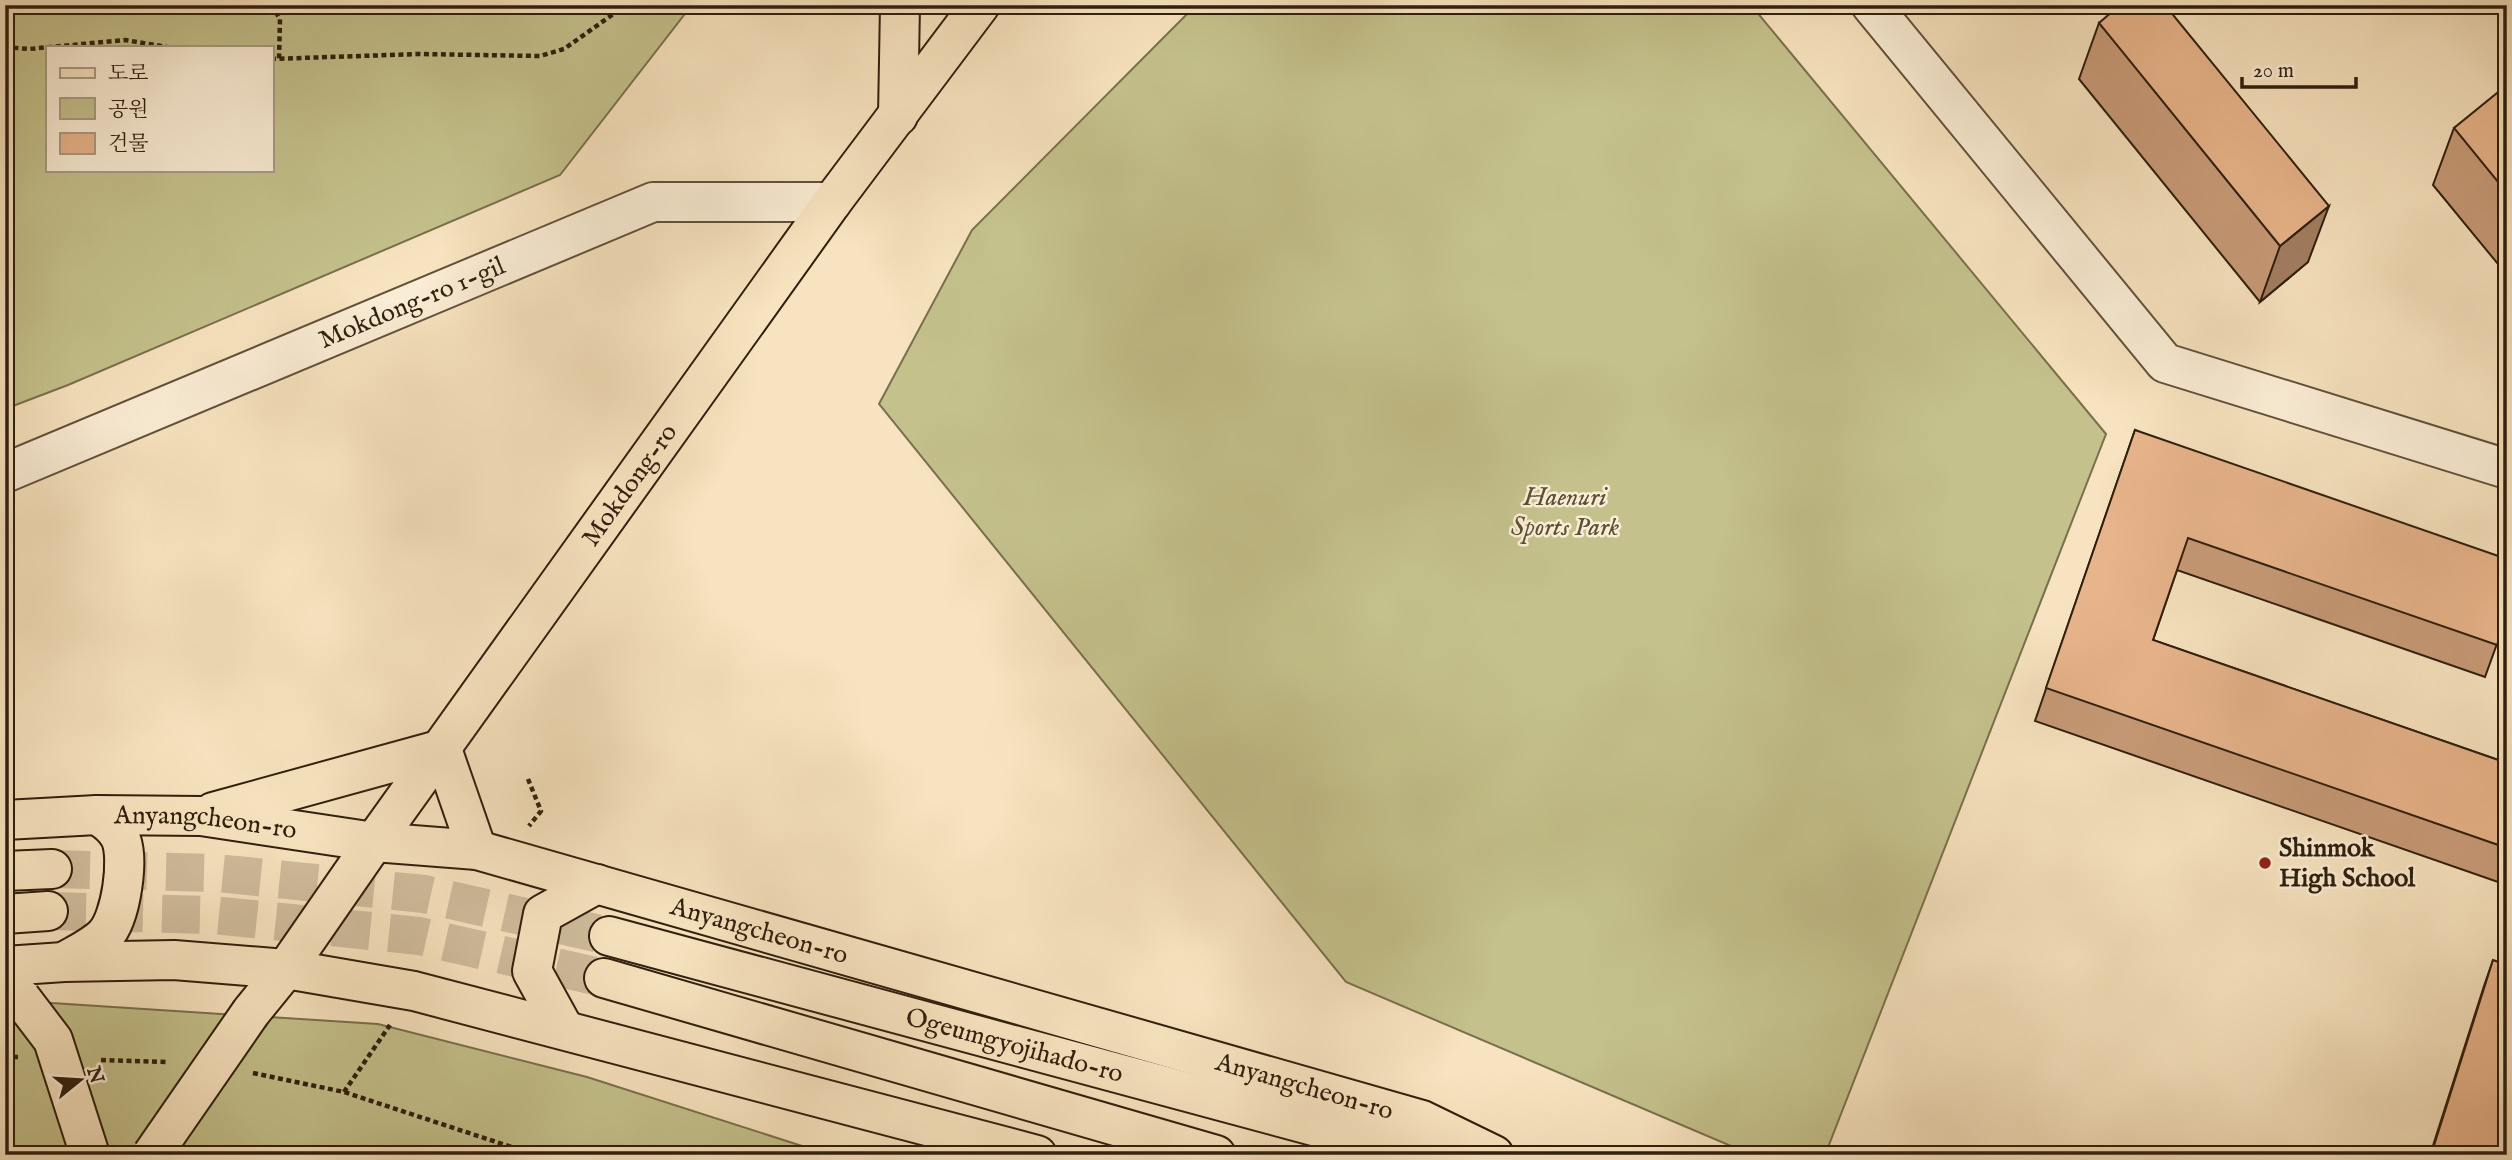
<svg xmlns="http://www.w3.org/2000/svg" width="2512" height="1160" font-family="'IM FELL English','Noto Serif KR',serif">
  <rect width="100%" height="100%" fill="#f7e3bf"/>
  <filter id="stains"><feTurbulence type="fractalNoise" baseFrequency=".00286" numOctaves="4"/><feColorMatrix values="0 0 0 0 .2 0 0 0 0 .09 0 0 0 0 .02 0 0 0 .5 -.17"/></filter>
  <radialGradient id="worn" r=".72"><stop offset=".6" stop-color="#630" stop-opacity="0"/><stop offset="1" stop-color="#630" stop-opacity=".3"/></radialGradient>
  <g fill="#c4c18c" stroke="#7a704d" stroke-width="2" fill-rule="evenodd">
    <path d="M5 5H688L691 6 560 175 68 385 5 409ZM271 47V170H47V47Z"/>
    <path d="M1196 5H1751L2106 434 1825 1155H1752L1346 982 879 404 972 230Z"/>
    <path d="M5 1000 378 1024 587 1077 830 1155H5Z"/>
  </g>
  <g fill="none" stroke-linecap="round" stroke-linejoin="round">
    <g stroke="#cfbc9c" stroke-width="38" stroke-dasharray="38 19" stroke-linecap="butt">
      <path d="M52 869 217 873 424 894 609 936"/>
      <path d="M48 911 213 915 419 936 604 978"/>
    </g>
    <g stroke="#61503a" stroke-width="42">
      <g id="minor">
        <path d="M1871 5 2165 363 2507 469"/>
        <path id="s1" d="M5 473 653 202H832"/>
      </g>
    </g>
    <g stroke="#2f1f0e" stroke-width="42">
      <g id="major">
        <path d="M898 116 900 5"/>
        <path d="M213 812 442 749 477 850"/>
        <path id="s2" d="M5 820 97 815 201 816 374 842 477 850 1422 1120 1494 1155"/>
        <path d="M5 871 52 869"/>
        <path d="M5 914 48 911"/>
        <path id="s3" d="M609 936 1421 1155"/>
        <path d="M64 962C77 954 95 946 105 935 121 918 130 858 120 837 114 826 106 821 97 815"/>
        <path d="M5 966 64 962 174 960 286 969 414 991 1037 1155"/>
        <path d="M604 978 1216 1155"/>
        <path id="s4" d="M251 1012 286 969 374 842 832 202 980 5"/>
        <path d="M564 1029 532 971 543 914 597 884"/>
      </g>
    </g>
    <g stroke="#2f1f0e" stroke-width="4.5" stroke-dasharray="5 3.5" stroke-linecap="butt">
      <path d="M271 5 280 19 279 59"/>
      <path d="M5 47 29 49 125 40 167 47"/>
      <path d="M271 59 419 54 540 56 564 49 626 5"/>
      <path d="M528 779 541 811 529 826"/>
      <path d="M5 1057H18"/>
      <path d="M101 1060 169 1062"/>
      <path d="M253 1073 344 1092 536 1155"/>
      <path d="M344 1092 390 1025"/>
    </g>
    <use href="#minor" stroke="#faedd5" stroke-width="38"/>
    <use href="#major" stroke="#f7e3bf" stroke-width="38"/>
    <g stroke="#2f1f0e" stroke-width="42" stroke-linecap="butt">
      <g id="major-bridge">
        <path d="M21 998 53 1040 90 1155"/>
        <path d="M152 1155 251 1012"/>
      </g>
    </g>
    <use href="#major-bridge" stroke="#f7e3bf" stroke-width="38"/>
  </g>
  <g fill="#c89b78" stroke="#2f1f0e" stroke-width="2">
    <path d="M2099 23 2308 262 2260 302 2079 79Z"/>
    <path d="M2507 95V275L2433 185 2454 128Z"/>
    <path d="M2135 430 2507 616 2485 677 2177 570 2153 640 2507 763V859L2498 882 2035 721Z"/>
    <path d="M2493 960 2507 1155H2430L2484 986Z"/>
  </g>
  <path fill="#a27e61" stroke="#2f1f0e" stroke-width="2" d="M2329 206 2308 262 2260 302 2280 246Z"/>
  <g fill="#e8b48b" stroke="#2f1f0e" stroke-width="2">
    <path d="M2120 5H2165L2329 206 2280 246 2099 23Z"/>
    <path d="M2502 89 2507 95V193L2454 128Z"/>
    <path d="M2135 430 2507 559V616L2497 645 2188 538 2153 640 2507 763V848L2046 688Z"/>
    <path d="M2493 960 2507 965V1155H2431Z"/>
  </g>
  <circle fill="#8f2418" stroke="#faedd5" stroke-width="2.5" cx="2265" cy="863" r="7"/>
  <g text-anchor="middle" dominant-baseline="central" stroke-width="5" stroke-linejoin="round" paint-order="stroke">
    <g font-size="26" fill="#2f1f0e" stroke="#faedd5">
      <text stroke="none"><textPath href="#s1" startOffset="441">Mokdong-ro 1-gil</textPath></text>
      <text stroke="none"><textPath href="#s4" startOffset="649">Mokdong-ro</textPath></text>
      <text stroke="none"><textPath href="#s2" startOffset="201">Anyangcheon-ro</textPath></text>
      <text stroke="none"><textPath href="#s2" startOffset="768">Anyangcheon-ro</textPath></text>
      <text stroke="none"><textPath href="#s3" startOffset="420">Ogeumgyojihado-ro</textPath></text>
      <text stroke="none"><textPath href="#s2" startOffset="1335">Anyangcheon-ro</textPath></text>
    </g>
    <g font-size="26" font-style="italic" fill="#5c5034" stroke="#faedd5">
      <text x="1565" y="497">Haenuri<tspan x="1565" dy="30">Sports Park</tspan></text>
    </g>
    <g font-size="26" font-weight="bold" fill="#2f1f0e" stroke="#faedd5" text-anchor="start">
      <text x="2279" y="848">Shinmok<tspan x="2279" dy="30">High School</tspan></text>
    </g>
  </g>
  <rect width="2512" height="1160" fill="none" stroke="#f7e3bf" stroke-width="28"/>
  <rect x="7" y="7" width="2498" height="1146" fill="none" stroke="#2f1f0e" stroke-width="3.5"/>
  <rect x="14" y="14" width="2484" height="1132" fill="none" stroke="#2f1f0e" stroke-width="2"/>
  <rect x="46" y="46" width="228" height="126" fill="#faedd5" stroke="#a99b85" stroke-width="2"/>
  <rect x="60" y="68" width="35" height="10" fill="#f7e3bf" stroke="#a99b85" stroke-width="2"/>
  <text x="108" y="80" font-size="21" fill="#2f1f0e">도로</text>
  <rect x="60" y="98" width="35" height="21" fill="#c4c18c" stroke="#a99b85" stroke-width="2"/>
  <text x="108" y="116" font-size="21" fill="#2f1f0e">공원</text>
  <rect x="60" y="133" width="35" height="21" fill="#e8b48b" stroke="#a99b85" stroke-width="2"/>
  <text x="108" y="150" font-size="21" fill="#2f1f0e">건물</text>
  <g transform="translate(80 1080) rotate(72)" stroke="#faedd5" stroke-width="5" paint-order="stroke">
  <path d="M0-5L12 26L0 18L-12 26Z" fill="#2f1f0e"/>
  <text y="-10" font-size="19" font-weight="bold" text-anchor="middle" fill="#2f1f0e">N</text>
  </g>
  <path d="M2242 77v10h114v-10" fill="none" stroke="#2f1f0e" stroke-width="3.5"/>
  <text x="2253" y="77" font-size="21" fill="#2f1f0e" stroke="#faedd5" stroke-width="5" paint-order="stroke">20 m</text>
  <rect width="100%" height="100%" filter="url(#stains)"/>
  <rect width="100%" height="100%" fill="url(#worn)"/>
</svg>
